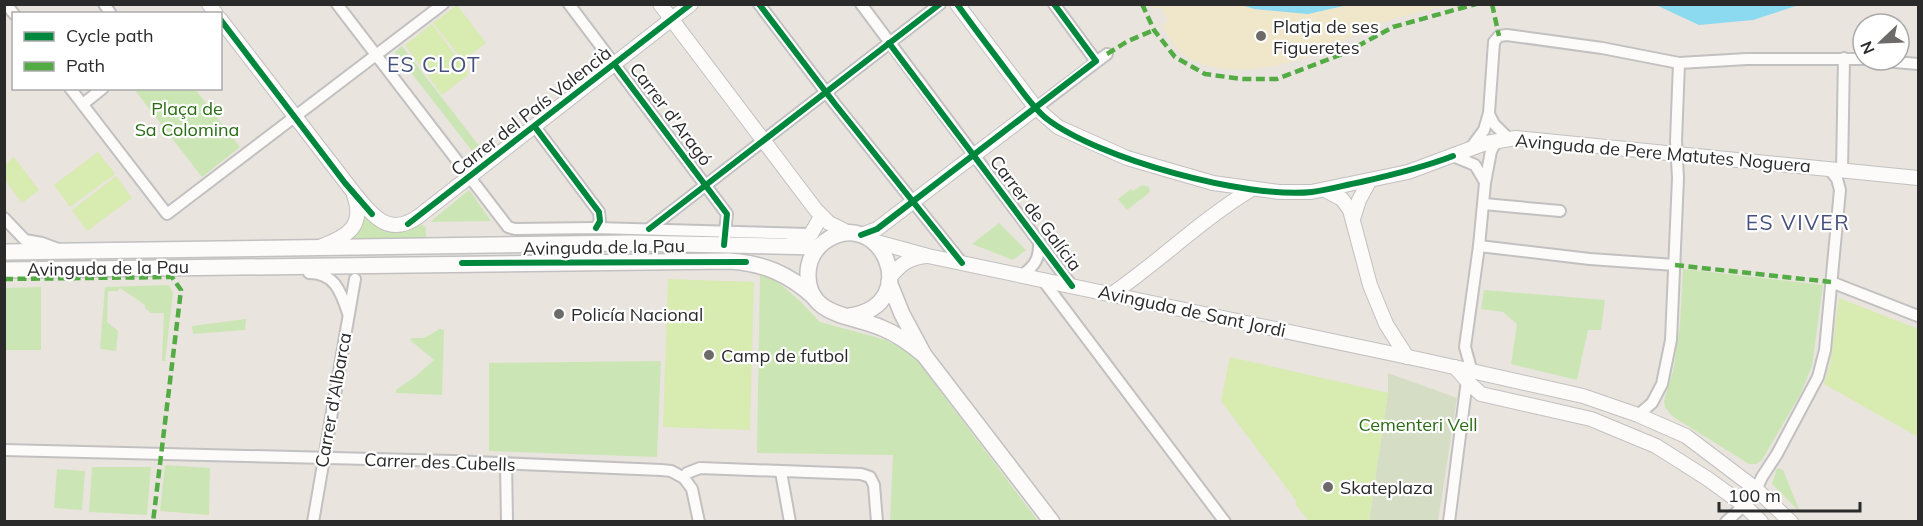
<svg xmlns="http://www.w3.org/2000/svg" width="1923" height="526" font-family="Mulish,sans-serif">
  <rect width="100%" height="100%" fill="#e9e4de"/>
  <g fill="#cbe6b4">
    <path d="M402 46 483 151 476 156 395 52Z"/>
    <path d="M134 89H195L240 147 202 177Z"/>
    <path d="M1142 185 1149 187 1150 192 1127 210 1118 199 1131 189 1133 191Z"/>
    <path d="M469 190 491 221 430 222Z"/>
    <path d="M361 209 401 231 412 228 420 223 426 228V239L349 241C359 231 363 223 361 209Z"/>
    <path d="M999 223 1026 250 1013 260 972 244Z"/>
    <path d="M1683 269 1823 285 1812 366 1801 393 1762 460 1756 464H1749L1672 416 1665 407 1664 401 1673 371 1680 325Z"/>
    <path d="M760 273 773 278 799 300 820 322 886 340 913 355 1038 521H890L893 455 757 453Z"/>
    <path d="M169 285 173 293 165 361H162L164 313H151L145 308V305L120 288 118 291H108L107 322 118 331 116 351 100 349 105 287Z"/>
    <path d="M41 287V350H5L4 288Z"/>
    <path d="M1484 290 1605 300 1601 330H1588L1577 380 1511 364 1517 324 1503 312 1481 309Z"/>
    <path d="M246 319 245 330 193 334 192 326Z"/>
    <path d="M440 329 444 330 442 395 396 393V390L416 376 434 360 410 340 412 338H424Z"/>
    <path d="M661 361 657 457 489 451V363Z"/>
    <path d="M165 465 210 468 209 515 160 511Z"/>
    <path d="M92 467H151L147 515 89 512Z"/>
    <path d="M1777 468 1783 470 1800 512 1772 484Z"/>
    <path d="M57 469 85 471 82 510 54 508Z"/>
  </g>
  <path fill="#f0e7ca" d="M1152 5H1242L1254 9 1308 14 1348 5H1449C1425 11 1401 16 1378 24 1360 30 1343 42 1325 50 1286 67 1227 80 1188 58 1176 51 1169 37 1162 26L1168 20 1161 7 1154 9Z"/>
  <path fill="#d5ddc5" d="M1388 373 1457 398 1438 521 1369 522 1388 393Z"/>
  <g fill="#d8ebb1">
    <path d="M457 5 486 43 463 61 433 23Z"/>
    <path d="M432 24 469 74 442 95 405 45Z"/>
    <path d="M98 152 115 174 70 207 54 185Z"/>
    <path d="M14 157 39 190 22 203 5 180V165Z"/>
    <path d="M116 176 132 198 87 231 72 210Z"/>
    <path d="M668 279 754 282 750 430 663 427Z"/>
    <path d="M1839 298 1918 329V437L1824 384 1830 364Z"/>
    <path d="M1230 357 1388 393 1369 521H1309L1295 504 1297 502 1221 401Z"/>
  </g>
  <g fill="#8cdaf0">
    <path d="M1242 5V4L1348 5 1308 14 1254 9Z"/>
    <path d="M1656 5V4L1799 5 1753 20 1699 25Z"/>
  </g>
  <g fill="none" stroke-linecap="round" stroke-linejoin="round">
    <g stroke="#c2c0c0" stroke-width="14">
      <g id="minor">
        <path d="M6 4 14 14"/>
        <path d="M104 4 111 14"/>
        <path d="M337 4 508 227 515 229 596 228 810 234"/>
        <path d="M569 4 727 214 724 239"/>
        <path d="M759 4 835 104 962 263"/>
        <path d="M861 4 1072 286"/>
        <path d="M1054 4 1096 61"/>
        <path d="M1872 60 1918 64"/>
        <path d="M70 88 167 214 443 4"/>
        <path d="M83 104 103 88"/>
        <path d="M1036 108 1107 54"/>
        <path d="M1489 114 1494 124 1508 138"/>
        <path d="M535 127 599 212 600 221 596 228"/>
        <path d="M1470 149 1484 130 1489 113 1494 42 1499 36 1507 35 1602 48 1679 63 1747 59H1863"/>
        <path d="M1453 156 1475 165 1485 182"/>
        <path d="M1842 171 1844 58"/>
        <path d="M1484 204 1560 211"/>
        <path d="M4 218 25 240 42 243 58 249"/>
        <path d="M649 229 940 4"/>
        <path d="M1479 246 1590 259 1675 265"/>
        <path d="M309 273C335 273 341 292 348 313"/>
        <path d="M1022 275C1035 266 1040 258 1039 241"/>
        <path d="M1042 279 1225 522"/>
        <path d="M1831 282 1918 316"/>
        <path d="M1472 372 1465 347 1479 246 1485 183 1491 151 1497 140"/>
        <path d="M1638 415 1652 403 1662 384 1671 340 1678 178 1676 141 1679 63"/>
        <path d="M4 450 453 461 661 470 671 471 684 478 687 473 700 468 861 474 870 477 874 485 877 522"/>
        <path d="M506 463 507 522"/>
        <path d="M781 472 790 522"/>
        <path d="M684 478 692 489 699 522"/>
        <path d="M313 522 355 279"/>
        <path d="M1449 522 1467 380"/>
        <path d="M1726 522 1752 498 1762 477 1777 454 1818 377 1825 350 1840 190 1837 179 1829 169"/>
      </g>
    </g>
    <g stroke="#c2c0c0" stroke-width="16">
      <g id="tertiary">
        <path d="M209 4 216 14"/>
        <path d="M660 4 816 210 829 223 849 233"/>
        <path d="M957 4 1036 108 1058 127 1127 158 1213 183 1279 192H1311L1408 172 1486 143 1516 138 1918 178"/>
        <path d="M220 19 354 193C373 216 389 238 419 216L691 4"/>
        <path d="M1325 190 1342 199 1350 210 1370 285 1386 324 1407 357"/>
        <path d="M1353 219 1359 200 1370 180"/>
        <path d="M861 235 877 229 1036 108"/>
        <path d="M873 241 928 256 1427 361 1583 396 1638 415 1686 436 1756 489 1791 522"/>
        <path d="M322 246C348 236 365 226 354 195"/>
        <path d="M788 246 811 234 819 220"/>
        <path d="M890 277C901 264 908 258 926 256"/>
        <path d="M1112 294C1160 261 1202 219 1252 189"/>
        <path d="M1455 367 1470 384 1481 394 1591 419 1656 446 1708 479 1745 506 1761 522"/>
      </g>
    </g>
    <g stroke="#c2c0c0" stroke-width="18">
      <g id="secondary">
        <path d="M4 252 630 243 818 247"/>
        <path d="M4 270 729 261C763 263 789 274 814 297"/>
        <path d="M889 282 902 314 924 355 1052 522"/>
        <path d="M850 316C926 304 879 202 824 242 814 250 808 261 808 274 807 317 853 315 882 328 897 334 911 344 924 355"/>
      </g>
    </g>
    <use href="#minor" stroke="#fcfbfa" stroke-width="10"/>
    <use href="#tertiary" stroke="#fcfbfa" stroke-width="14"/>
    <use href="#secondary" stroke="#fcfbfa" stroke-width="15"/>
    <g stroke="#53ab44" stroke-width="4.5" stroke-dasharray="9 4.5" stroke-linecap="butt">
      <path d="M1142 4 1154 30 1175 57 1205 74 1242 79H1277L1345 53 1393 27 1476 4"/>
      <path d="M1492 4 1499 36"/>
      <path d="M1107 54 1128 41 1154 30"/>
      <path d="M1675 265 1831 282"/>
      <path d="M4 279 172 277 181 290 153 522"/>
    </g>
    <g stroke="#fff" stroke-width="10">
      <g id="cycleway">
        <path d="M759 4 835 104 962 263"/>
        <path d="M957 4C974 28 992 51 1009 74 1021 89 1032 107 1047 119 1099 159 1246 199 1312 192 1328 190 1345 185 1361 182 1392 175 1422 168 1453 156"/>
        <path d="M220 19 345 183 372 214"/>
        <path d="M889 43 1072 286"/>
        <path d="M615 65 727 214 724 245"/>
        <path d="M535 127 599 212 600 221 596 228"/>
        <path d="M408 224 691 4"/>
        <path d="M649 229 940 4"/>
        <path d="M861 235 877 229 1096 61 1054 4"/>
        <path d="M462 263 746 262"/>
      </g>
    </g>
    <use href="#cycleway" stroke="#00873e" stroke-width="6"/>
  </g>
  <g fill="#6d6b69" stroke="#fff" stroke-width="2">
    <circle cx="1261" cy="36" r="6"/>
    <circle cx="559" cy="314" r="6"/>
    <circle cx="709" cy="355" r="6"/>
    <circle cx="1328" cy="487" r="6"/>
  </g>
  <g text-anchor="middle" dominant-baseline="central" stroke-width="4.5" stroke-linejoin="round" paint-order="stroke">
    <g font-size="18" fill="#2a2a2a" stroke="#fff" text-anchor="start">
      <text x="1273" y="26">Platja de ses<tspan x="1273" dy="21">Figueretes</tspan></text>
      <text x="571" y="314">Policía Nacional</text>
      <text x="721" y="355">Camp de futbol</text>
      <text x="1340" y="487">Skateplaza</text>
    </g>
    <g font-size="18" fill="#296c14" stroke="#fff">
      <text x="187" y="108">Plaça de<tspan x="187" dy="21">Sa Colomina</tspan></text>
      <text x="1418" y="424">Cementeri Vell</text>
    </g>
    <g font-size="18" fill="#2a2a2a" stroke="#fff">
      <text transform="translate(531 111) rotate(-38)">Carrer del País Valencià</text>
      <text transform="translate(671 114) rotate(53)">Carrer d'Aragó</text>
      <text transform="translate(1663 153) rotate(5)">Avinguda de Pere Matutes Noguera</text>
      <text transform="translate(1036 213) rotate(53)">Carrer de Galícia</text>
      <text transform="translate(604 247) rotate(-1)">Avinguda de la Pau</text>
      <text transform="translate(108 268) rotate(-1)">Avinguda de la Pau</text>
      <text transform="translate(1192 311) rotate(12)">Avinguda de Sant Jordi</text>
      <text transform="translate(333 400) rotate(-80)">Carrer d'Albarca</text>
      <text transform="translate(440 462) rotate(2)">Carrer des Cubells</text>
    </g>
    <g font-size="21" letter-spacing="1.5" fill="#46527e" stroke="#fff">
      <text x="434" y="64">ES CLOT</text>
      <text x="1798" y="222">ES VIVER</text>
    </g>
  </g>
  <rect width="1923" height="526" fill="none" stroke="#2a2a2a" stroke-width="12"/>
  <rect x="12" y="12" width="210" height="78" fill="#ffffff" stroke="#aaaaaa" stroke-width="1.5"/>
  <rect x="24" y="32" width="30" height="9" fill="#00873e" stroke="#aaaaaa" stroke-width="1.5"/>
  <text x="66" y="42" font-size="18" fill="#2a2a2a">Cycle path</text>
  <rect x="24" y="62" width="30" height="9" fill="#53ab44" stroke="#aaaaaa" stroke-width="1.5"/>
  <text x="66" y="72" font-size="18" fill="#2a2a2a">Path</text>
  <g transform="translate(1881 42) rotate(247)"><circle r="28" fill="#ffffff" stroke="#aaaaaa" stroke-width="1.5"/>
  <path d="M0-4.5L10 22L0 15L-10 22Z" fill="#6d6b69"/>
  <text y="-9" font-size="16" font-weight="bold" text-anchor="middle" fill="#2a2a2a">N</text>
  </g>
  <path d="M1719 502v9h141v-9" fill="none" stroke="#2a2a2a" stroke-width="3"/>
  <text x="1728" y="502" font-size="18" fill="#2a2a2a" stroke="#ffffff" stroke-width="4.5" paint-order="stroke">100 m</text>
</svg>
